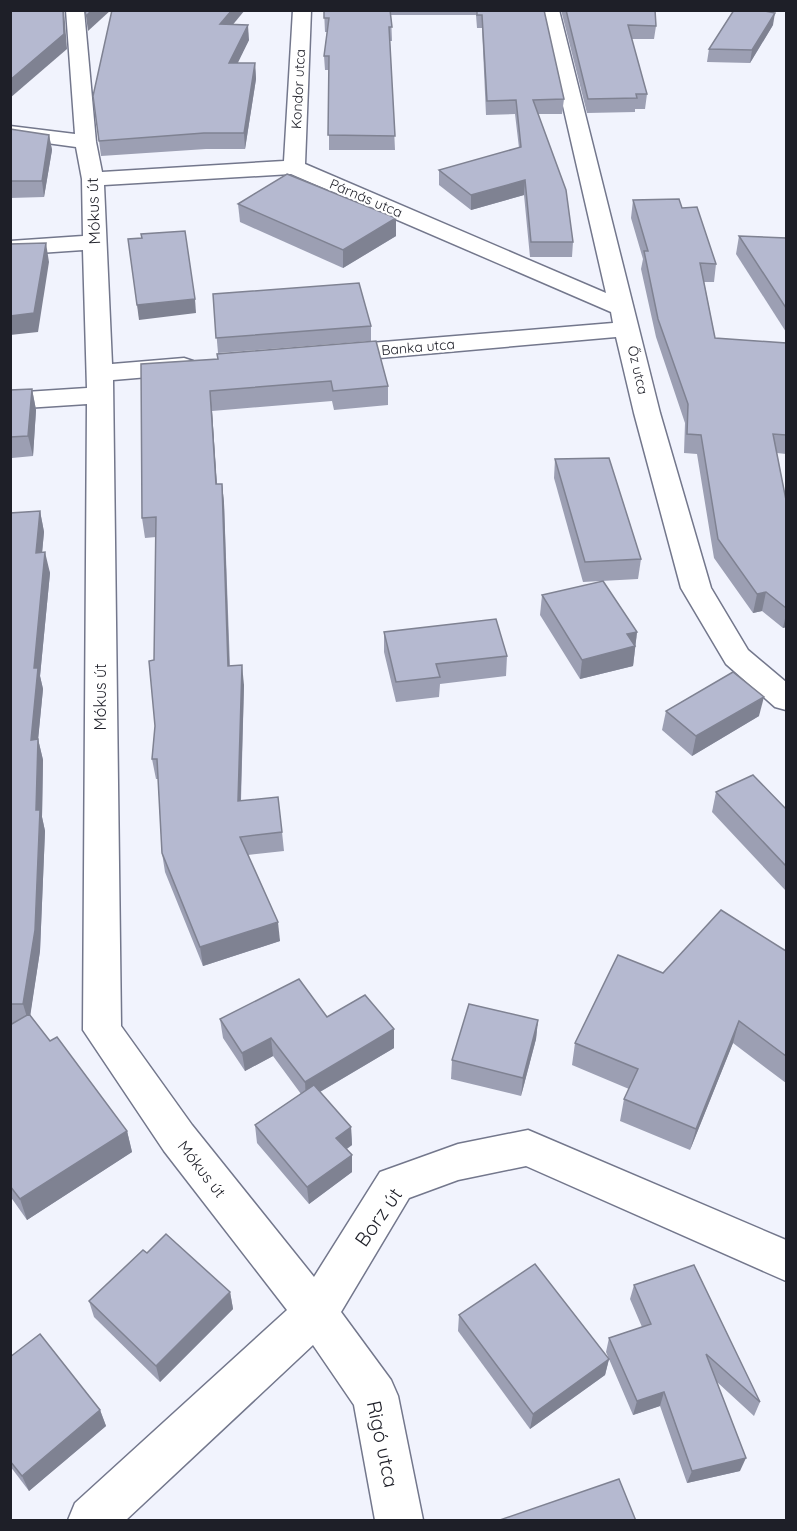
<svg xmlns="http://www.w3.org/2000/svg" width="797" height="1531" font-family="Quicksand,sans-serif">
  <rect width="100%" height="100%" fill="#f1f3fd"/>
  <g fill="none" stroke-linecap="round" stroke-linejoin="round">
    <g stroke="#73778c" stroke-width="3">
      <path id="street" d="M66 10H84L96 142 102 172 284 161 293 10H311L305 164 606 293 541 10H559L660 413 711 588 748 650 786 682V710L775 707 726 664 681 588 634 413 616 337 334 362 325 359 321 354 325 349 334 346 613 323 611 312 291 174 104 185 112 364 184 358 193 361 197 366 193 371 184 374 113 380 121 1026 192 1125 314 1277 380 1172 458 1144 528 1130 786 1240V1281L526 1166 458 1180 409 1198 341 1312 391 1380 398 1396 423 1520H375L354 1405 313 1345 126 1520H68L75 1503 287 1310 164 1151 83 1030 87 404 10 409V393L87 388 83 250 10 255V241L83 236 82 179 76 147 10 138V126L75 134Z"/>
    </g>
    <use href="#street" fill="#fff" fill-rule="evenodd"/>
  </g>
  <g fill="#9c9fb3">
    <path d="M324 10H544L564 99 562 114H538L573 242 572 257H530L524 195 471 210 439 185V170L519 148 515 114 486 115 482 28H477L476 15H391L392 41H390L395 150H329V70H325L324 56 327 32H325Z"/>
    <path d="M561 10H655L656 26 654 39H631L647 94 645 109H635V112L587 113Z"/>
    <path d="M233 24 249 40 237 63H255L256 79 245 149H206L101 156 93 96Z"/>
    <path d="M773 25 750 63 707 62 709 49Z"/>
    <path d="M10 129 49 135 52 150 44 197 10 198Z"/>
    <path d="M633 200 682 208 716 264 714 282H704L715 338 786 343V454L777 453 786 500V627L783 628 762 611 753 613 714 558 697 454 684 453 685 423 656 337 641 269 643 259 631 218Z"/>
    <path d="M238 204 396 218V236L343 268 240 222Z"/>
    <path d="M739 236 786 238V332L736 254Z"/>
    <path d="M213 294 371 326V341L218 353Z"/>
    <path d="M141 364 388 386V405L334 410 332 401 212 411 217 484H222L224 503 230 666 244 685 241 801 282 832 284 851 248 855 280 941 203 966 165 872 162 853 158 779H156L152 759 155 726 154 660 156 537 145 538 142 518Z"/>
    <path d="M32 389 36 410 33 456 12 458 10 479V390Z"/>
    <path d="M555 459 641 559 638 579 583 582 554 478Z"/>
    <path d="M40 511 44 532 42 553 50 573 40 676 43 689 38 739 43 760 42 817 45 831 40 951 30 1015 50 1041 127 1131 132 1152 27 1220 10 1196V1025L12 1024H10V513Z"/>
    <path d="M542 595 637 632 633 666 580 679 540 615Z"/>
    <path d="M384 632 507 656 506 676 440 684 439 697 396 702 384 652Z"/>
    <path d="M666 711 759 716 692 756 662 730Z"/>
    <path d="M716 792 786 809V891L712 812Z"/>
    <path d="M786 951V1083L733 1043 690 1150 620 1121 624 1099 629 1089 572 1065 575 1043 663 973Z"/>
    <path d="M327 1017 394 1029V1048L320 1092 351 1127 352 1145 347 1149 352 1155V1172L309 1204 257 1143 255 1125 301 1094 273 1056 245 1071 223 1038 220 1019Z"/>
    <path d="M538 1020 536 1039 521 1096 451 1079 452 1060Z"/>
    <path d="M147 1253 230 1292 233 1309 160 1382 94 1317 89 1301Z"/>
    <path d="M634 1285 760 1402 754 1416 717 1382 740 1471 687 1483 660 1406 633 1415 606 1352 609 1338 642 1327 630 1299Z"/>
    <path d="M459 1315 609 1359 605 1375 530 1429 458 1331Z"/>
    <path d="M10 1357 100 1410 106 1426 29 1491 10 1466Z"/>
  </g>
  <g fill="#7f8292">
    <path d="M63 10H64L67 49 10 98V80Z"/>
    <path d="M92 10H111L88 31 86 16Z"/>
    <path d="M232 10H245L221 39 220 24Z"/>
    <path d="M775 13 773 25 750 63 752 50Z"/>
    <path d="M248 25 249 40 230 79 229 63Z"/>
    <path d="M255 63 256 79 245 149 244 133Z"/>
    <path d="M49 135 52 150 44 197 42 181Z"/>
    <path d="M525 180 524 195 471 210V195Z"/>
    <path d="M396 218V236L343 268V250Z"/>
    <path d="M46 243 49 262 38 332 10 335V316Z"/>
    <path d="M195 299 196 313 139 320 137 305Z"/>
    <path d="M32 389 36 410 33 456 28 436Z"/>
    <path d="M210 391 212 411 218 504 216 484Z"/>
    <path d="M10 449 12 458 10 479Z"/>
    <path d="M222 484 224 503 230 686 228 666Z"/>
    <path d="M40 511 44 532 40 574 36 553Z"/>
    <path d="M45 552 50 573 40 676 43 689 36 761 31 740 34 668Z"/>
    <path d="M766 592 762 611 753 613 757 594Z"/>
    <path d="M786 614V627L783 628Z"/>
    <path d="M637 632 633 666 580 679 582 660 627 634Z"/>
    <path d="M242 665 244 685 240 821 238 801Z"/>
    <path d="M764 697 759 716 692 756 696 736Z"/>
    <path d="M38 739 43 760 42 817 45 831 40 951 29 1024 23 1004 36 810Z"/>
    <path d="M278 922 280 941 203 966 200 947Z"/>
    <path d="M538 1020 536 1039 521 1096 523 1078Z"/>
    <path d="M739 1021 733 1043 690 1150 696 1129Z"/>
    <path d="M394 1029V1048L306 1100 305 1082Z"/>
    <path d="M271 1038 273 1056 245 1071 242 1053Z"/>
    <path d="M351 1127 352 1145 337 1155 336 1138Z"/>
    <path d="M127 1131 132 1152 27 1220 20 1199Z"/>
    <path d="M352 1155V1172L309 1204 307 1187Z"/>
    <path d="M230 1292 233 1309 160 1382 156 1366Z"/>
    <path d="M609 1359 605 1375 530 1429 533 1414Z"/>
    <path d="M664 1392 660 1406 633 1415 637 1401Z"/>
    <path d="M100 1410 106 1426 29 1491 22 1476Z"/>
    <path d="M746 1458 740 1471 687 1483 692 1471Z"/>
  </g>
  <g fill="#b5b9d0" stroke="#7f8292" stroke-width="1.5">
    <path d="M10 10H63L64 34 10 80Z"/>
    <path d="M85 10H92L86 16Z"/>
    <path d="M112 10H232L220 24 248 25 229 63H255L244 133H204L99 141 93 96Z"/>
    <path d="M324 10H390L392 27H389L395 136 328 135 329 56H324L329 18H324Z"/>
    <path d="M477 10H544L564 99 533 100 566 190 573 242H531L525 180 471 195 439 170 521 147 516 100 487 101 482 15H477Z"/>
    <path d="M566 10H655L656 26 628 25 647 94H636L637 98 588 99Z"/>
    <path d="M734 10H760L775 13 752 50 709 49Z"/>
    <path d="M10 129 49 135 42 181H10Z"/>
    <path d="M287 174 396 218 343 250 238 204Z"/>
    <path d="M679 199 682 208 697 207 716 264 700 263 715 338 786 343V435L773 434 786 500V608L766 592 757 594 718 539 701 435 687 434 688 404 658 319 644 251H648L633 200Z"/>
    <path d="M185 231 195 299 137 305 128 239 142 238 141 234Z"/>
    <path d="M739 236 786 238V308Z"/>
    <path d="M46 243 34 313 10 316V244Z"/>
    <path d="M359 283 371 326 216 338 213 294Z"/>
    <path d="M376 341 388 386 333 391 331 381 210 391 216 484H222L228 666 242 665 238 801 278 797 282 832 240 837 278 922 200 947 162 853 157 759H152L155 726 149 661 154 660 156 517 142 518 141 364 218 359 217 354Z"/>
    <path d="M32 389 28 436 10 437V390Z"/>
    <path d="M609 458 641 559 585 562 555 459Z"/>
    <path d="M40 511 36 553 45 552 34 668H38L31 740 38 739 36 810H40L35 930 23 1004H10V513Z"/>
    <path d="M603 581 637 632 627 634 635 646 582 660 542 595Z"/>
    <path d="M496 619 507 656 436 664 440 677 396 682 384 632Z"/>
    <path d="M733 672 764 697 696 736 666 711Z"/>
    <path d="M753 775 786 809V866L716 792Z"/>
    <path d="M721 910 786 951V1056L739 1021 696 1129 624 1099 638 1069 575 1043 618 955 663 973Z"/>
    <path d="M299 979 327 1017 365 995 394 1029 305 1082 271 1038 242 1053 220 1019Z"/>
    <path d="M469 1004 538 1020 523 1078 452 1060Z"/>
    <path d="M29 1014 50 1041 57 1037 127 1131 20 1199 10 1186V1025Z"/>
    <path d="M314 1085 351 1127 336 1138 352 1155 307 1187 255 1125Z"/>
    <path d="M166 1234 230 1292 156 1366 89 1301 143 1250 147 1253Z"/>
    <path d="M535 1264 609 1359 533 1414 459 1315Z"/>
    <path d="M694 1265 760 1402 706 1354 746 1458 692 1471 664 1392 637 1401 609 1338 651 1324 634 1285Z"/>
    <path d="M40 1334 100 1410 22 1476 10 1461V1357Z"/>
    <path d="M619 1479 636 1521H497Z"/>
  </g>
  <g text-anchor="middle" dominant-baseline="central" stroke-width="4.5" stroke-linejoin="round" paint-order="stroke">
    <g font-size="14" fill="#1e1f28" stroke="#fff">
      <text transform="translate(298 89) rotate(-87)">Kondor utca</text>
      <text transform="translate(366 198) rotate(23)">Párnás utca</text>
      <text transform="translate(418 347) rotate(-5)">Banka utca</text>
      <text transform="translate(638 370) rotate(77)">Őz utca</text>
    </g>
    <g font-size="16" fill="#1e1f28" stroke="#fff">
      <text transform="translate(93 211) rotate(-92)">Mókus út</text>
      <text transform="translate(100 697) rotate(-90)">Mókus út</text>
      <text transform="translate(202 1169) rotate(52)">Mókus út</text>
    </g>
    <g font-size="20" fill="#1e1f28" stroke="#fff">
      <text transform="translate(378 1217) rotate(-55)">Borz út</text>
      <text transform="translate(383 1444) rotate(78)">Rigó utca</text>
    </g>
  </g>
  <rect width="797" height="1531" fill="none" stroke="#1e1f28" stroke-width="24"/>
</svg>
